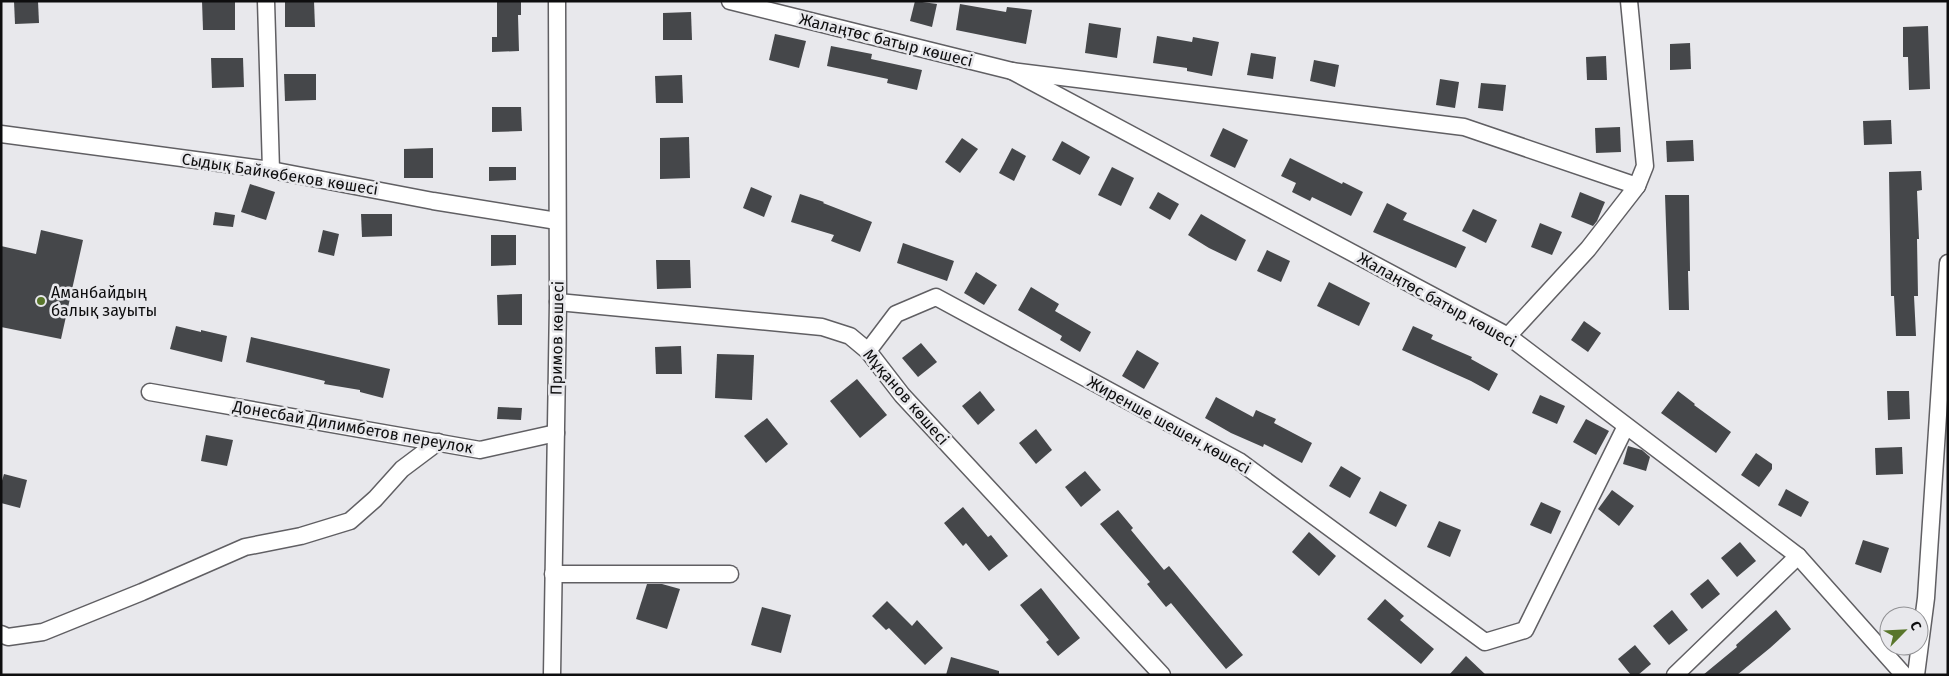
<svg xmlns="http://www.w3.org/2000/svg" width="1949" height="676" font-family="'Fira Sans',sans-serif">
  <rect width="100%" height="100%" fill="#e8e8ec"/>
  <g fill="#45474a">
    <path d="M14 1H38L39 23 15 24Z"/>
    <path d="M202 1H235V30H203Z"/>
    <path d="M285 1H314L315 27H285Z"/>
    <path d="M497 1H521V15H518L519 51 492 52V37H497Z"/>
    <path d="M915 1 937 4 932 27 910 21Z"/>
    <path d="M960 4 1006 12 1007 7 1032 10 1026 44 956 30Z"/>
    <path d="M691 12 692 40H663V13Z"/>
    <path d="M1089 23 1121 28 1117 58 1085 53Z"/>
    <path d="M1928 26 1930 89 1909 90 1908 57H1903V27Z"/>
    <path d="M775 34 806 41 799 68 769 60Z"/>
    <path d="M1157 36 1192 42 1193 37 1219 42 1212 76 1187 71V68L1153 63Z"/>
    <path d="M1690 43 1691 69 1670 70V44Z"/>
    <path d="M831 46 872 54 871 59 922 70 917 90 887 83 888 79 827 66Z"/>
    <path d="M1251 53 1276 57 1273 79 1247 75Z"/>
    <path d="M1606 56 1607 80H1587L1586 57Z"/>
    <path d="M211 58H243L244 87 212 88Z"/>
    <path d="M1314 60 1339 65 1335 87 1310 81Z"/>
    <path d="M284 74H316V100L285 101Z"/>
    <path d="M682 75 683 103H656L655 76Z"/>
    <path d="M1440 79 1459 82 1455 108 1436 105Z"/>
    <path d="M1481 83 1506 85 1503 111 1478 108Z"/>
    <path d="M492 107H521L522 131 492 132Z"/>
    <path d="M1891 120 1892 144 1864 145 1863 121Z"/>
    <path d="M1620 127 1621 152 1596 153 1595 128Z"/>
    <path d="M1223 128 1248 140 1235 168 1210 156Z"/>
    <path d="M689 137 690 178 660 179V138Z"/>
    <path d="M962 138 978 149 960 173 945 162Z"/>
    <path d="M1693 140 1694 161 1667 162 1666 141Z"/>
    <path d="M1062 141 1090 157 1080 175 1052 160Z"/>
    <path d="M433 148V178H404V149Z"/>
    <path d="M1012 148 1026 156 1014 181 999 173Z"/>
    <path d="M1290 158 1342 184 1343 182 1363 192 1351 216 1312 197 1310 201 1292 192 1296 183 1281 176Z"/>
    <path d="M489 167H516V180L489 181Z"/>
    <path d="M1112 167 1134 178 1121 206 1098 195Z"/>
    <path d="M1921 171 1922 190 1917 191 1919 239H1917L1918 296H1914L1916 336H1896L1894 296H1891L1889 172Z"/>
    <path d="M250 184 275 192 266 220 241 212Z"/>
    <path d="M751 187 772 196 764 217 743 208Z"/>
    <path d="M1158 192 1179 204 1170 220 1149 208Z"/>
    <path d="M1580 192 1605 202 1597 221 1593 226 1571 217Z"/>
    <path d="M800 194 824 202 823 203 872 222 860 252 831 241 834 235 791 222Z"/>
    <path d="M1665 195H1689L1690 271H1688L1689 310H1669Z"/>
    <path d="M1387 203 1407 213 1403 220 1466 247 1456 268 1373 232Z"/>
    <path d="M1473 209 1497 220 1486 243 1462 231Z"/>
    <path d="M215 212 235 215 233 227 213 225Z"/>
    <path d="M361 214H392V236L362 237Z"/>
    <path d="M1201 214 1246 240 1236 261 1209 248 1188 235Z"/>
    <path d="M1540 223 1562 232 1552 255 1531 247Z"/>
    <path d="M41 230 83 240 61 339 1 327V246L36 254Z"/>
    <path d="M323 230 339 234 334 256 318 252Z"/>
    <path d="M491 235H516V265L491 266Z"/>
    <path d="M903 243 954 261 947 281 897 263Z"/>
    <path d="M1267 250 1290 261 1281 282 1257 271Z"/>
    <path d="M656 260H690L691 288 657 289Z"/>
    <path d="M976 272 997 285 984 305 964 293Z"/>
    <path d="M1329 282 1370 303 1359 326 1317 306Z"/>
    <path d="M1031 287 1059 304 1055 311 1091 332 1080 352 1060 340 1062 336 1018 310Z"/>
    <path d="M522 294V325H498L497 295Z"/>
    <path d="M1584 321 1601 333 1588 352 1571 340Z"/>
    <path d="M176 326 201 332V330L227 336 222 362 170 349Z"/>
    <path d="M1413 326 1433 335 1431 339 1472 357 1471 359 1498 374 1489 391 1471 381 1402 350Z"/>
    <path d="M251 337 390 369 383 398 360 392V390L324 384 325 381 246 362Z"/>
    <path d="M921 343 937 362 918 377 902 358Z"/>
    <path d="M681 346 682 374H656L655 347Z"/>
    <path d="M1137 350 1159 363 1144 389 1122 376Z"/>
    <path d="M717 354 754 355 752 400 715 398Z"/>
    <path d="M857 379 887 415 860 438 830 401Z"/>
    <path d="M980 391 995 410 978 425 962 406Z"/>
    <path d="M1678 391 1695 404 1694 405 1731 432 1716 453 1661 413Z"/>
    <path d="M1887 391H1909L1910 419 1888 420Z"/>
    <path d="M1540 395 1565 406 1557 424 1532 413Z"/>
    <path d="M1216 397 1253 417 1256 410 1276 419 1274 423 1312 443 1302 463 1264 444 1263 447 1231 433 1205 418Z"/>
    <path d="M498 407 522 408 521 420 497 419Z"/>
    <path d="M767 418 788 444 766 463 744 436Z"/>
    <path d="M1586 419 1609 431 1596 455 1573 442Z"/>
    <path d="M1036 429 1052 450 1036 464 1019 443Z"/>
    <path d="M206 435 233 440 227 466 201 461Z"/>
    <path d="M1628 446 1642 450 1650 457 1646 471 1623 464Z"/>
    <path d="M1902 447 1903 474 1876 475 1875 448Z"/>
    <path d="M1756 453 1772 464V469L1759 487 1741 475Z"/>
    <path d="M1341 466 1361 478 1350 498 1329 486Z"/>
    <path d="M1085 471 1101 490 1081 507 1065 487Z"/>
    <path d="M4 474 27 480 20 508 1 503V484Z"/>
    <path d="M1786 489 1809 502 1801 517 1778 505Z"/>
    <path d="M1612 490 1634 506 1619 526 1598 509Z"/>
    <path d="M1380 491 1407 505 1396 527 1369 513Z"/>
    <path d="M1541 502 1561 511 1551 534 1530 525Z"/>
    <path d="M963 507 988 537 991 535 1008 556 989 571 966 543 963 546 944 523Z"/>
    <path d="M1118 510 1133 528 1131 530 1164 570 1169 566 1243 655 1226 669 1171 603 1166 607 1147 584 1150 582 1100 524Z"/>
    <path d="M1439 521 1461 530 1450 557 1427 547Z"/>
    <path d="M1309 532 1336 556 1319 576 1292 552Z"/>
    <path d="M1863 540 1889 548 1881 573 1855 564Z"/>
    <path d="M1740 542 1756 561 1737 577 1721 558Z"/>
    <path d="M1708 579 1720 594 1702 609 1690 594Z"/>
    <path d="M647 584H662L680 589 667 629 636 619Z"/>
    <path d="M1041 588 1080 638 1058 656 1046 642 1049 640 1020 605Z"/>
    <path d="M1385 599 1404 616 1400 620 1434 649 1421 664 1367 619Z"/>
    <path d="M887 601 912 626 917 620 943 648 925 665 889 628 886 630 872 616Z"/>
    <path d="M762 607 791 615 781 653 751 645Z"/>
    <path d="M1672 610 1688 630 1669 645 1653 626Z"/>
    <path d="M1776 610 1791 629 1770 648 1737 675H1703L1737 647 1736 645Z"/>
    <path d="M1635 645 1651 664 1638 675H1631L1618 659Z"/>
    <path d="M1466 656 1486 675H1449Z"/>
    <path d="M951 657 999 671V675H946Z"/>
  </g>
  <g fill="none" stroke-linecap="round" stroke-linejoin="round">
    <g stroke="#605f63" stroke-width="19">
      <g id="minor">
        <path d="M266 1 271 170"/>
        <path d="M730 1 1012 71 1464 127 1637 186"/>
        <path d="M1012 71 1508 336 1798 556 1904 675"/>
        <path d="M1 134 271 170 433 201 557 221"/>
        <path d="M558 302 822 327 850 336 868 351 902 395 1162 675"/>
        <path d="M1508 336 1588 249 1637 186 1645 166 1629 1"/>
        <path d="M868 351 896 314 936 297 1239 461 1485 642 1525 630 1626 426"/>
        <path d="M150 392 480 450 556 433"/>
        <path d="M553 574H730"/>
        <path d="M1 634 8 637 43 632 142 592 245 547 301 536 350 521 375 499 402 469 438 442"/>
        <path d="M552 675 558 302 557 1"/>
        <path d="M1675 675 1798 556"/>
        <path d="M1916 675 1926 598 1948 263"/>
      </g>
    </g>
    <use href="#minor" stroke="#fff" stroke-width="16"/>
  </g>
  <circle fill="#59762b" stroke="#e8e8ec" stroke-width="2" cx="41" cy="301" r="5"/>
  <g text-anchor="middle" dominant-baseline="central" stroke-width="5" stroke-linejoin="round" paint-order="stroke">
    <g font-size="16" fill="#0e0e0f" stroke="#e8e8ec">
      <text transform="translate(886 40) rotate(14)">Жалаңтөс батыр көшесі</text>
      <text transform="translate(280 174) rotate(9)">Сыдық Байкөбеков көшесі</text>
      <text transform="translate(1437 300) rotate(29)">Жалаңтөс батыр көшесі</text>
      <text transform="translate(557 338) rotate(-89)">Примов көшесі</text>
      <text transform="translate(906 397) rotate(49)">Мұқанов көшесі</text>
      <text transform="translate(1169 425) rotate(29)">Жиренше шешен көшесі</text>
      <text transform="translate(353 427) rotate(10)">Донесбай Дилимбетов переулок</text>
    </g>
    <g font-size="16" fill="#0e0e0f" stroke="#e8e8ec" text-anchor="start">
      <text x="51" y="292">Аманбайдың<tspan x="51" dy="18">балық зауыты</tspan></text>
    </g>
  </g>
  <rect width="1949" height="676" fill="none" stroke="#0e0e0f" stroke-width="5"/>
  <g transform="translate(1904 631) rotate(66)"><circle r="24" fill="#e8e8ec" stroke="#919194"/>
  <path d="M0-4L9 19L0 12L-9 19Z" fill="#59762b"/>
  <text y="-8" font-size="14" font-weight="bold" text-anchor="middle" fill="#0e0e0f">С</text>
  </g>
</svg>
